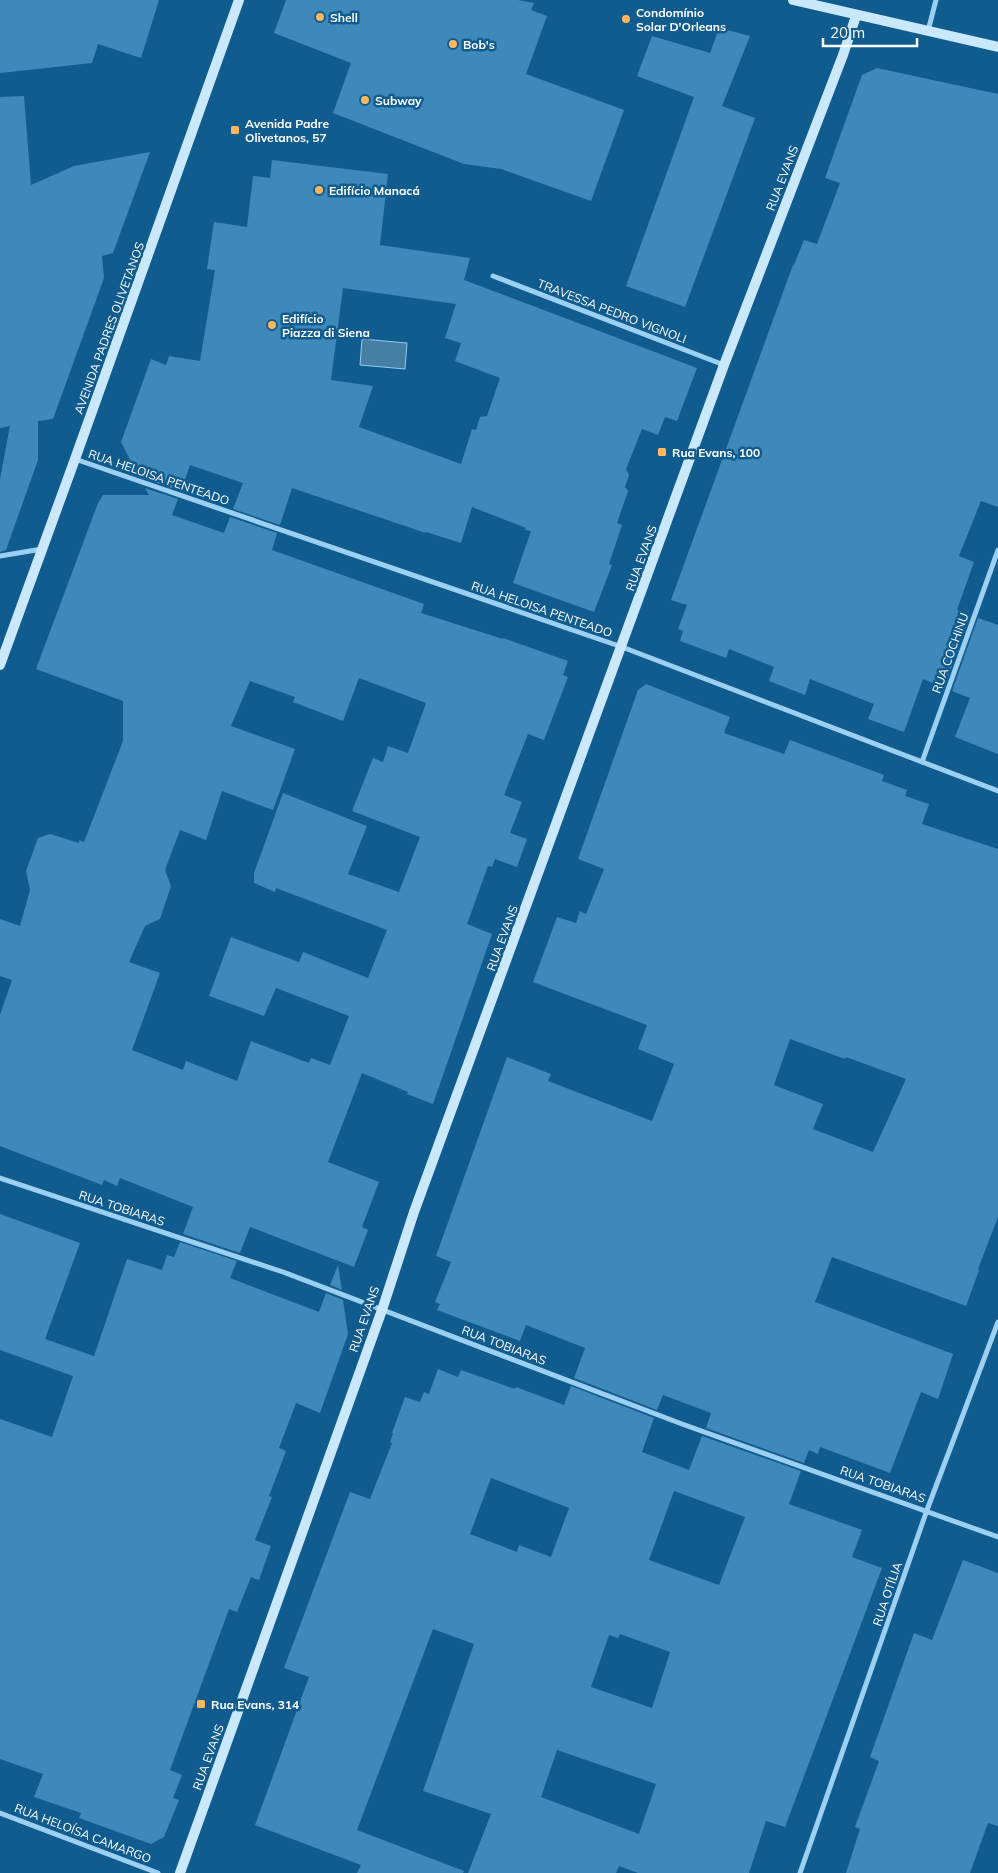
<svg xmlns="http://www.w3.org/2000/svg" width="998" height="1873" font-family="Mulish,sans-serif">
  <rect width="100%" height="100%" fill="#115c8f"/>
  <path fill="#477ea3" stroke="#8dcef5" d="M362 339 407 343 405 369 360 365Z"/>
  <g fill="#3e89b9" fill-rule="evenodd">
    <path d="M0 0H159L141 58 98 44 92 63 0 73Z"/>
    <path d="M286 0H518L534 3 531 10 547 16 526 74 624 110 591 201 501 169 464 164 333 113 351 63 274 33Z"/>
    <path d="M719 28 750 36 722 106 755 118 685 307 626 286 694 97 637 76 652 36 710 53Z"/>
    <path d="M877 68 998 94V507L981 501 959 556 974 562 957 610 970 615 944 688 923 679 904 732 868 719 874 704 810 679 805 695 769 681 774 667 729 649 726 658 680 641 683 631 678 629 687 605 671 600 793 265H794L804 240 817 244 840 183 825 178 862 75Z"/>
    <path d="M24 96 31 185 74 166 150 152 113 253 102 256 104 278 53 419 38 421V460L6 550 0 552V479L10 426 0 428V97Z"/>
    <path d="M272 160 388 174 380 245 470 258 464 280 697 368 677 421 665 417 658 435 642 429 626 469 629 475 625 487 628 491 617 523 622 525 609 564 612 565 594 612 513 583 531 531 525 530 526 528 472 507 461 543 426 532V533L292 488 280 525 233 509 243 483 190 465 181 491 139 477 121 442 151 359 166 365 169 356 200 361 215 270 207 269 214 222 247 227 253 176 270 178ZM343 288 456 304 445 338 461 343 455 361 500 378 487 416 480 417 476 430 472 429 461 464 359 427 373 386 331 380Z"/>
    <path d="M145 488 178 499 172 515 224 533 230 517 277 533 272 550 424 604 421 613 503 639V638L568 661 563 675 568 677 544 740 528 734 504 795 522 802 510 833 527 839 517 867 495 859 492 867 488 866 467 924 492 934 433 1104 407 1094 408 1092 362 1073 328 1162 379 1182 362 1227 368 1230 354 1267 250 1227 240 1253 183 1234 193 1207 120 1178 117 1186 104 1180 102 1185 0 1146V1015L12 980 0 976V919L20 926 30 890 26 871 38 838 50 834 79 843V840L84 842 123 741V701L36 669 98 503 103 495H149ZM359 678 426 703 408 753 388 746 383 762 373 758 352 811 420 837 399 892 348 874 367 826 283 793 254 873V883L275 892 276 888 387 930 368 978 303 952 299 962 231 937 209 996 264 1016 276 988 349 1016 330 1065 311 1058 309 1063 251 1041 237 1081 186 1061 183 1070 132 1050 160 973 129 962 145 926 160 919 171 886 165 870 180 830 206 840 222 791 273 810 295 749 231 726 250 681 295 697 293 702 343 721Z"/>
    <path d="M978 618 998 625V754L955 737 970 698 952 691Z"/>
    <path d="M646 684 730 717 724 733 784 754 790 740 884 775 882 781 907 790 905 796 929 804 922 824 998 849V1217L978 1269 979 1270 966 1306 832 1257 815 1302 953 1354 938 1399 921 1392 890 1473 820 1447 818 1454 809 1450 804 1463 706 1428 711 1413 663 1395 657 1410 574 1378 585 1348 526 1325 520 1341 437 1310 440 1304 435 1302 451 1262 436 1256 507 1057 551 1074 548 1081 652 1121 674 1064 638 1049 647 1025 533 982 557 917 576 923 580 911 586 914 604 869 578 859 638 690ZM790 1039 845 1059 846 1057 906 1079 873 1152 813 1129 823 1104 774 1085Z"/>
    <path d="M0 1214 80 1243 45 1339 94 1356 127 1259 162 1270 167 1255 174 1257 180 1242 237 1261 230 1278 319 1312 326 1293 343 1300 348 1334 320 1413 296 1403 279 1448 286 1451 269 1496 272 1497 255 1540 271 1546 259 1580 251 1577 237 1612 229 1609 170 1770 182 1775 173 1798 179 1800 164 1837 151 1844 79 1818 81 1813 34 1797 43 1774 0 1759V1419L52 1437 73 1376 0 1350Z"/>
    <path d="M338 1265 342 1290 330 1285Z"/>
    <path d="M438 1369 458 1377 461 1370 515 1389 516 1387 564 1405 571 1386 654 1418 642 1452 689 1470 702 1436 801 1471 789 1504 862 1530 852 1557 882 1568 785 1827 766 1821 749 1873H638L619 1866 616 1873H468L491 1814 423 1791 474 1644 433 1629 357 1830 464 1871 463 1873H357L361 1865 255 1825 309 1677 284 1668 350 1492 370 1499 392 1443 390 1442 393 1433H392L405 1397 420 1402 424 1392 429 1394ZM491 1478 569 1508 551 1557 519 1545 517 1552 470 1534ZM674 1491 745 1517 719 1585 649 1560ZM620 1634 670 1652 652 1708 591 1687 609 1635 618 1638ZM557 1750 656 1784 639 1834 541 1797Z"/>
    <path d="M963 1560 998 1573V1826L988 1823 970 1873H846L860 1829 855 1827 879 1761 870 1757 914 1633 932 1640Z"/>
  </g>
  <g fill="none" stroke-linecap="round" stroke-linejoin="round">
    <g stroke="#9bd0f2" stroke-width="5">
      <path d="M928 31 936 0"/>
      <path d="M493 276 724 365"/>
      <path d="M75 459 622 647 998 791"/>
      <path d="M0 556 42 549"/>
      <path d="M922 762 998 550"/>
      <path d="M0 1178 283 1272 682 1424 998 1537"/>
      <path d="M0 1813 158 1873"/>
      <path d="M800 1873 927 1510 998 1322"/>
    </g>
    <g stroke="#cae8fc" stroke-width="10">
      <path d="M793 0 998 47"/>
      <path d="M0 665 75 459 239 0"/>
      <path d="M180 1873 382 1310 414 1212 724 365 843 55 856 16"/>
    </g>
  </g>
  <g fill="#ffb65c" stroke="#115c8f" stroke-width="2">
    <circle cx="320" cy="17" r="5"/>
    <circle cx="626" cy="19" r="5"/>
    <circle cx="453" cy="44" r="5"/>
    <circle cx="365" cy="100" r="5"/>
    <rect x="230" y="125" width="10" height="10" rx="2.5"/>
    <circle cx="319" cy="190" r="5"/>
    <circle cx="272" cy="325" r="5"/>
    <rect x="657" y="447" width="10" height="10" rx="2.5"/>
    <rect x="196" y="1699" width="10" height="10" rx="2.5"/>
  </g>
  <g text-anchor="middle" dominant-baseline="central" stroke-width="5" stroke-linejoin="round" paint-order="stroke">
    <g font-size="12" font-weight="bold" fill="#fff" stroke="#115c8f" text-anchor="start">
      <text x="636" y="12">Condomínio<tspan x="636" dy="14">Solar D'Orleans</tspan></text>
      <text x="330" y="17">Shell</text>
      <text x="463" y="44">Bob's</text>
      <text x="375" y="100">Subway</text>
      <text x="245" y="123">Avenida Padre<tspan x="245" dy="14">Olivetanos, 57</tspan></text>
      <text x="329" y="190">Edifício Manacá</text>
      <text x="282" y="318">Edifício<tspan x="282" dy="14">Piazza di Siena</tspan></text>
      <text x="672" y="452">Rua Evans, 100</text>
      <text x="211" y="1704">Rua Evans, 314</text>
    </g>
    <g font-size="12" fill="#fff" stroke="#115c8f">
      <text transform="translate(782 178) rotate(-69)">RUA EVANS</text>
      <text transform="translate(612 311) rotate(21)">TRAVESSA PEDRO VIGNOLI</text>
      <text transform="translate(109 328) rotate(-70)">AVENIDA PADRES OLIVETANOS</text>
      <text transform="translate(159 477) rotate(19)">RUA HELOISA PENTEADO</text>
      <text transform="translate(641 558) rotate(-70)">RUA EVANS</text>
      <text transform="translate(542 609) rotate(19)">RUA HELOISA PENTEADO</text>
      <text transform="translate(950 653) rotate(-70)">RUA COCHINU</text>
      <text transform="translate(502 938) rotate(-70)">RUA EVANS</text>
      <text transform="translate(122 1208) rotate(18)">RUA TOBIARAS</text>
      <text transform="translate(364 1319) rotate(-71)">RUA EVANS</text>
      <text transform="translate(504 1345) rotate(21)">RUA TOBIARAS</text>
      <text transform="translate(883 1484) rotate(19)">RUA TOBIARAS</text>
      <text transform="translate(887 1594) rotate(-71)">RUA OTÍLIA</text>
      <text transform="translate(208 1757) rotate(-70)">RUA EVANS</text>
      <text transform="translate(83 1833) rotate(21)">RUA HELOÍSA CAMARGO</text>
    </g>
  </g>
  <path d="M823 38v8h94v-8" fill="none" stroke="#ffffff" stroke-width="2.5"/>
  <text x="830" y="38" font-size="15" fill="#ffffff" stroke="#115c8f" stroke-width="4" paint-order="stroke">20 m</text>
</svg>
